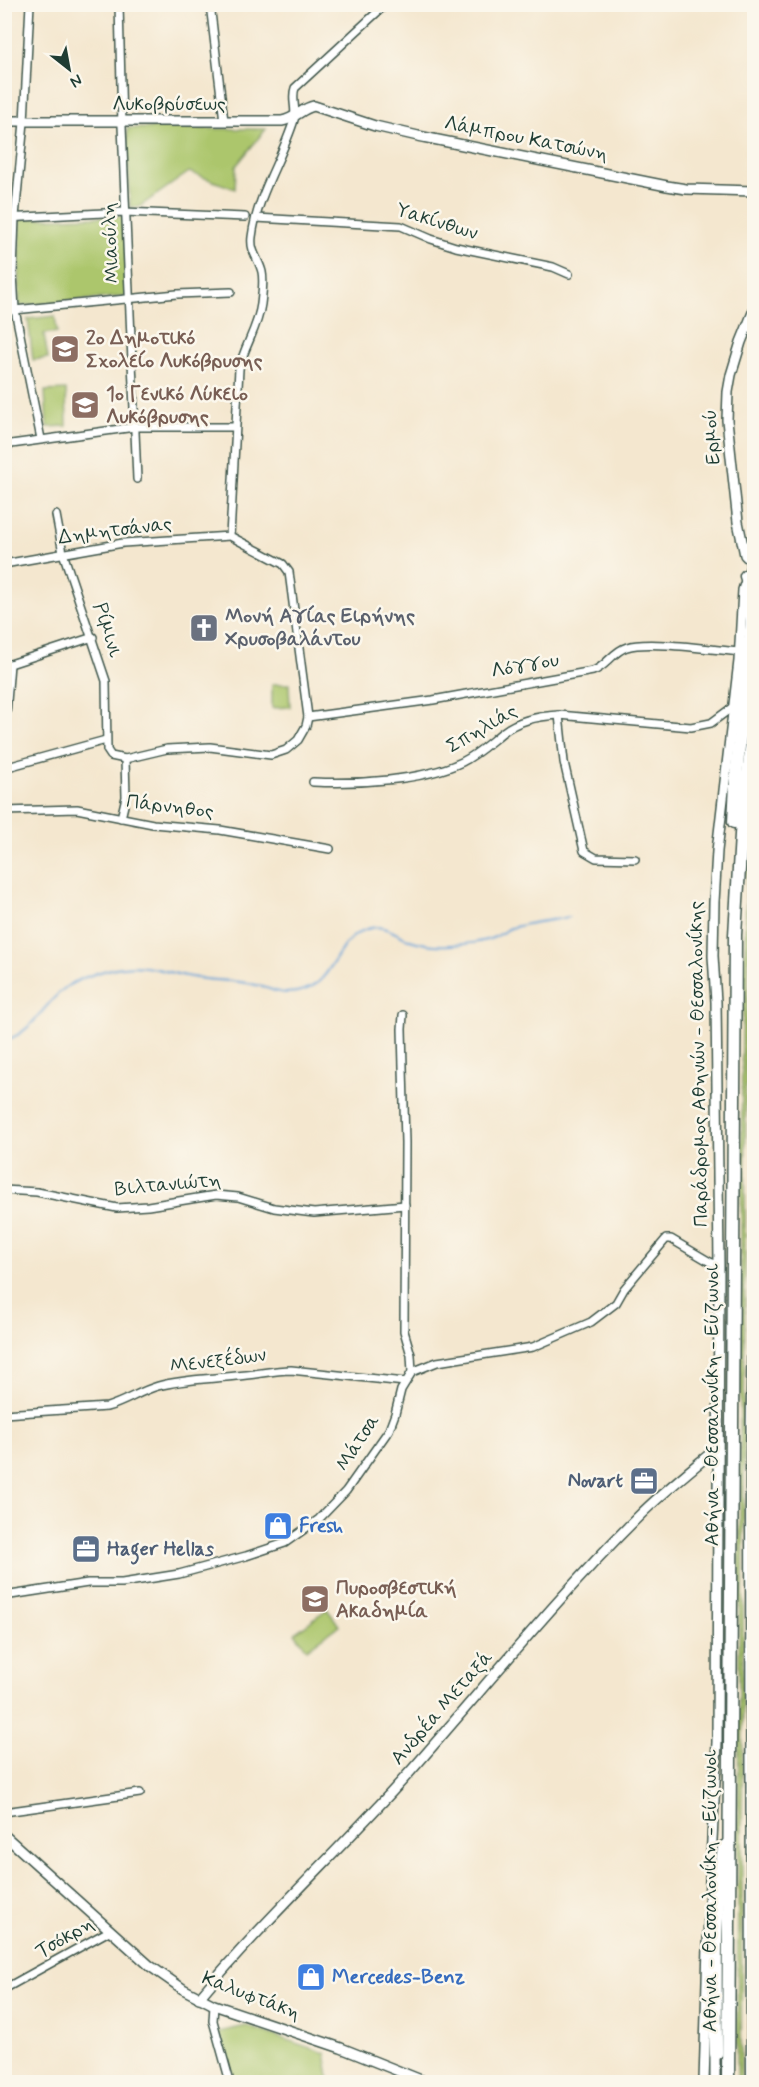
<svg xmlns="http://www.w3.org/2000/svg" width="759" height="2087" font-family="Mynerve,sans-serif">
  <rect width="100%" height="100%" fill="#fbf7ec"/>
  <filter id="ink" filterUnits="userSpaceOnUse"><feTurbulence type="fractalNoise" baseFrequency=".0167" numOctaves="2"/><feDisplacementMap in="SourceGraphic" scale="12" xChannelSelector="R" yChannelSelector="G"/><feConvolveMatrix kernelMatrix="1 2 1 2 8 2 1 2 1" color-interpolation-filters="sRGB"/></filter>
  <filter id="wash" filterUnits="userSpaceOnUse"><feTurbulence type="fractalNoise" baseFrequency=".008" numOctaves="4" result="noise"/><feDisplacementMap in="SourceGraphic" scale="24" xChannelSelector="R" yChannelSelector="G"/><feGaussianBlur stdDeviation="1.35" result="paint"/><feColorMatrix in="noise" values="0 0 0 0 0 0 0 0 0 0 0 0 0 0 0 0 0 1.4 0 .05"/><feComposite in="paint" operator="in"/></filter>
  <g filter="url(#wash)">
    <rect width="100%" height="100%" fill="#f4e7cf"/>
    <g fill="#acc66c" stroke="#668250" stroke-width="1.5">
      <path d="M127 128 266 129 236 166 235 189 189 172 139 207H130Z"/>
      <path d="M124 216 128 296 19 306 20 219Z"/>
      <path d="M55 316 57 332 44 334 48 358 33 360 28 319Z"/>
      <path d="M66 390 67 426 47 427 45 391Z"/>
      <path d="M272 684H289L290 707 272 708Z"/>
      <path d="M754 809 746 1043 741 2082H737L742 1043 747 870Z"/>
      <path d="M327 1609 339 1625 307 1649 295 1633Z"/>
      <path d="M246 2026 325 2053 330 2082H235L219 2032Z"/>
    </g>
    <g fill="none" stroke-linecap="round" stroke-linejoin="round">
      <path stroke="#67a3d8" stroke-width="2" d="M4 1041C35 1032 44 1001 69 985 80 979 96 973 107 970 146 960 162 973 197 978 216 981 237 980 256 985 266 987 276 993 286 993 338 993 328 942 367 929 384 923 395 934 410 940 422 944 437 946 450 945 463 945 483 942 495 937 500 935 505 930 511 928 529 922 550 921 569 917"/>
    </g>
  </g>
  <g filter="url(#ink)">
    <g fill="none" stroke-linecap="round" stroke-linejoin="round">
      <g stroke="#3f564b" stroke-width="10">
        <g id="street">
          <path d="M30 4 24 122 15 217 13 273 15 310 41 439"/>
          <path d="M119 4 122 126 137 479"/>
          <path d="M210 4 224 121"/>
          <path d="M4 218 124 212 245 217"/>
          <path d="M256 218 401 226 431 239 456 247 553 267 569 274"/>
          <path d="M4 311 177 294 231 292"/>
          <path d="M4 445 135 427H235"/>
          <path d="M56 515 63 553 106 681 107 750 111 756 125 759 167 749 210 747 271 755 286 750 298 740 306 726 308 717 289 572 283 564 230 536 239 369C244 346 258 328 261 304 262 295 264 281 262 272 259 259 250 252 252 237 257 195 282 159 294 120 297 109 291 98 295 88L386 4"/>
          <path d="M4 564 123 543 230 536"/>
          <path d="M4 666 93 637"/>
          <path d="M559 715 564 762 584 851 596 858 635 859"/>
          <path d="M308 717 433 700 593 671C606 667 613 651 627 647 648 640 714 650 740 652"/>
          <path d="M4 739 10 664"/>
          <path d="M4 768 106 740"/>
          <path d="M313 782C357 784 422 781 462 762 478 754 489 743 503 732 518 720 540 716 559 715L691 727 711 723 734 706"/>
          <path d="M4 811 77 809 153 824 220 830 330 849"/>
          <path d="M121 818 126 797 125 759"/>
          <path d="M403 1015 402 1029 405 1143 404 1331 411 1355 412 1372"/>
          <path d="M4 1190 37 1192 117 1208 148 1206 216 1195 238 1197 274 1208 314 1213 405 1205"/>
          <path d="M4 1414 107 1407C125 1402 140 1391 158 1386 183 1379 210 1379 236 1376 255 1375 273 1370 291 1370L405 1382"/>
          <path d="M4 1596 88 1583H122L179 1574 246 1556 285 1543 319 1519 346 1491 389 1430 395 1414 401 1390 412 1372 437 1362 533 1347 591 1322 616 1303 624 1289 666 1239H671L710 1262 719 1265"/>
          <path d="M4 1812 140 1793"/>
          <path d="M4 1989 109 1931"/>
          <path d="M214 2005 213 2021 230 2082"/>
        </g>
      </g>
      <g stroke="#3f564b" stroke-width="12">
        <g id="secondary">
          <path d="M4 121H282C295 119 302 108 314 106L375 126 418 136 667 186 686 189 754 191"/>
          <path d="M754 310 741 342 731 375 728 392 727 420 738 522 745 555 754 564"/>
          <path d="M4 1835 150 1966 183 1989 214 2005 341 2048 426 2082"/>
          <path d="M199 1998C265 1919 341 1849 409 1773 485 1687 557 1597 639 1516 663 1492 691 1470 717 1448"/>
          <path d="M715 2048V2082"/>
          <path d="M704 2082 710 1879 717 1742 719 1265 716 1002 713 956 714 902 717 851 739 661 743 590 752 563"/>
        </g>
      </g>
      <g stroke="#3f564b" stroke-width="15">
        <g id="highway">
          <path d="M752 563 754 555"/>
          <path d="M734 822 737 766 752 620V594L746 576"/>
          <path d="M716 2054C716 1986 713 1915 724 1847"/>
          <path d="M728 2082 735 935 742 818 754 728"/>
          <path d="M753 2082 752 1477 754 1316"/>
        </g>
      </g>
      <use href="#street" stroke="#fff" stroke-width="7"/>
      <use href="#secondary" stroke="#fff" stroke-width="9"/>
      <use href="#highway" stroke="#fff" stroke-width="12"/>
    </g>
  </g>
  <defs>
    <g id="school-square" transform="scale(1.5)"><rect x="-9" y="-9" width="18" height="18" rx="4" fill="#8d6e63" stroke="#fbf7ec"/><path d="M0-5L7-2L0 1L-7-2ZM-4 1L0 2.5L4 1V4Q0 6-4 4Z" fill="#fff"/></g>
    <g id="church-square" transform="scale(1.5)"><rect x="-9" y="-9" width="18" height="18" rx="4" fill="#6b7280" stroke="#fbf7ec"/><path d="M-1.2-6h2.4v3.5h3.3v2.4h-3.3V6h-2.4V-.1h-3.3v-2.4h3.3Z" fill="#fff"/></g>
    <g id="office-square" transform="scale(1.5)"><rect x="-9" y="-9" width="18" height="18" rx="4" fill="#5c6f8a" stroke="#fbf7ec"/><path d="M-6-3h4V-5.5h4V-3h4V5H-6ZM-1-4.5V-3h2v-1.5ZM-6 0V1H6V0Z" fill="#fff"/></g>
    <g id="shop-square" transform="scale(1.5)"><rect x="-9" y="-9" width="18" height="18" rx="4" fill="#3f7fe0" stroke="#fbf7ec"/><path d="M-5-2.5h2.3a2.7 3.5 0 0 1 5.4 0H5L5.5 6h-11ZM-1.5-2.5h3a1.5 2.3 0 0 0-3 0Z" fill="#fff"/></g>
  </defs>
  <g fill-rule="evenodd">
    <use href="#school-square" x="65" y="349"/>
    <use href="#school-square" x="85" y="405"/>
    <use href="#church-square" x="204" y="628"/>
    <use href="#office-square" x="644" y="1481"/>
    <use href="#shop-square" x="278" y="1526"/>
    <use href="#office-square" x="86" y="1549"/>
    <use href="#school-square" x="315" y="1599"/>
    <use href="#shop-square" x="311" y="1977"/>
  </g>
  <g text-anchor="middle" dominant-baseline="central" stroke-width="5" stroke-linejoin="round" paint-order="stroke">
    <g font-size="20" fill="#1f3d34" stroke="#fbf7ec">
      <text x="169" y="104">Λυκοβρύσεως</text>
      <text transform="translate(526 139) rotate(11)">Λάμπρου Κατσώνη</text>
      <text transform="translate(437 222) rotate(17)">Υακίνθων</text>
      <text transform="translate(111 243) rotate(-93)">Μιαούλη</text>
      <text transform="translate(712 437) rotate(-94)">Ερμού</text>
      <text transform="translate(115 531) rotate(-7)">Δημητσάνας</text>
      <text transform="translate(107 630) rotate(72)">Ρίμινι</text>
      <text transform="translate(525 666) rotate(-10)">Λόγγου</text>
      <text transform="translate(482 729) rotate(-30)">Σπηλιάς</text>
      <text transform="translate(170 807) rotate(7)">Πάρνηθος</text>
      <text transform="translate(699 1064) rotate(-91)">Παράδρομος Αθηνών - Θεσσαλονίκης</text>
      <text transform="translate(168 1185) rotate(-5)">Βιλτανιώτη</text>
      <text transform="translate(218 1361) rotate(-7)">Μενεξέδων</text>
      <text transform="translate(712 1405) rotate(-90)">Αθήνα - Θεσσαλονίκη - Εύζωνοι</text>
      <text transform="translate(358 1443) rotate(-57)">Μάτσα</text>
      <text transform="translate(442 1708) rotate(-49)">Ανδρέα Μεταξά</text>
      <text transform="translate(710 1891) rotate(-90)">Αθήνα - Θεσσαλονίκη - Εύζωνοι</text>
      <text transform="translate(65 1938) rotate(-30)">Τσόκρη</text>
      <text transform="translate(251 1996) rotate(21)">Καλυφτάκη</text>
    </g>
    <g font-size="20" font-weight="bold" fill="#785e54" stroke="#fbf7ec" text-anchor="start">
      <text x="86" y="338">2ο Δημοτικό<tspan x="86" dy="23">Σχολείο Λυκόβρυσης</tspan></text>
      <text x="106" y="394">1ο Γενικό Λύκειο<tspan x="106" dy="23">Λυκόβρυσης</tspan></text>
      <text x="336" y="1588">Πυροσβεστική<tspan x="336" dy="23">Ακαδημία</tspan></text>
    </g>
    <g font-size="20" font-weight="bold" fill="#5b616d" stroke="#fbf7ec" text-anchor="start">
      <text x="225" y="616">Μονή Αγίας Ειρήνης<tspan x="225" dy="23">Χρυσοβαλάντου</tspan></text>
    </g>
    <g font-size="20" font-weight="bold" fill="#4e5e75" stroke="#fbf7ec" text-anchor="end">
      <text x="623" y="1481">Novart</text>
      <text x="107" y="1549" text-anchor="start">Hager Hellas</text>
    </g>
    <g font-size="20" font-weight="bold" fill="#366cbe" stroke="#fbf7ec" text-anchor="start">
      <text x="299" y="1526">Fresh</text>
      <text x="332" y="1977">Mercedes-Benz</text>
    </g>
  </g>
  <rect width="759" height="2087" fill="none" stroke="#fbf7ec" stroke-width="24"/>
  <g transform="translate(69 69) rotate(149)" stroke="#fbf7ec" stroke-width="4.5" paint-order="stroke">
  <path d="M0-4.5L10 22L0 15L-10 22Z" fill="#1f3d34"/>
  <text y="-9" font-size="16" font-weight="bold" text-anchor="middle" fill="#1f3d34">N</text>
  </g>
</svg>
